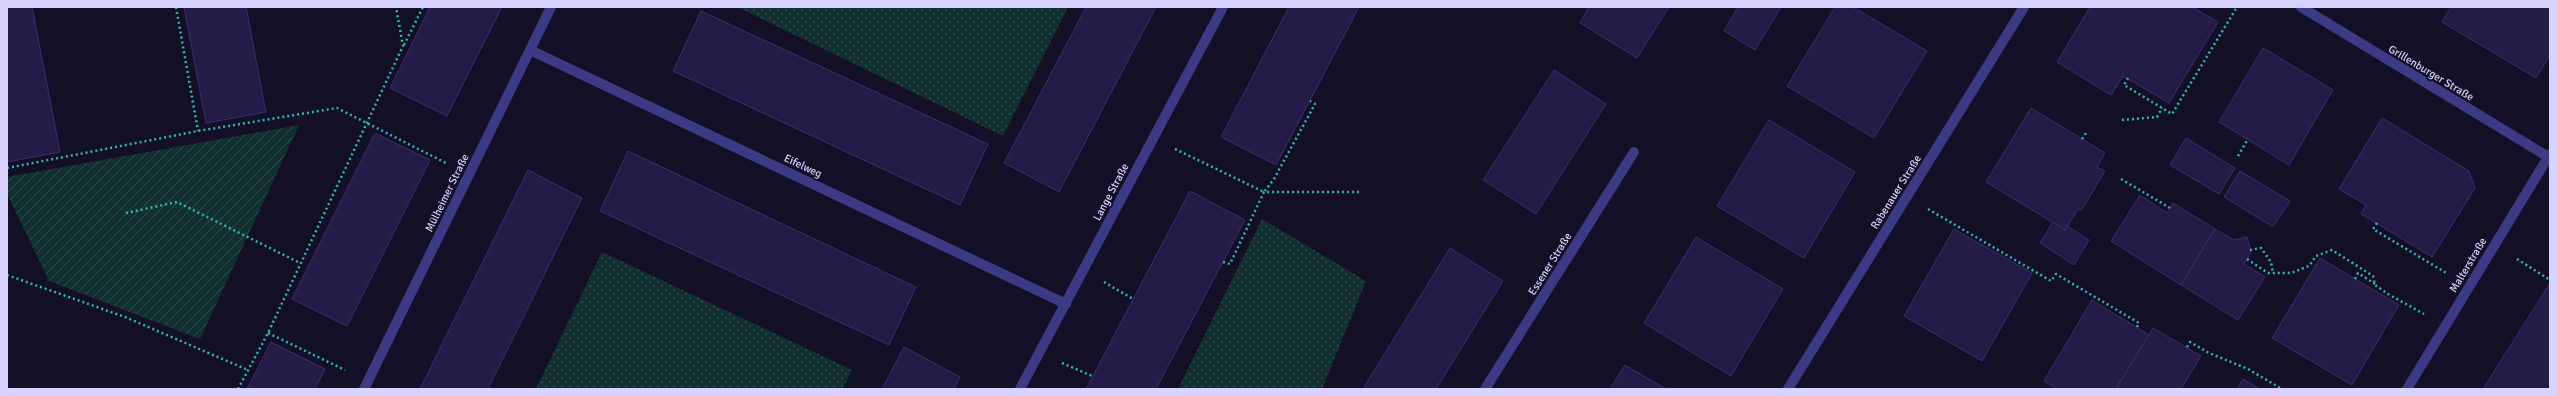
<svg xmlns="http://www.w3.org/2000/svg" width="2557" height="396" font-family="Signika,sans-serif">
  <defs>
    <pattern id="grass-dots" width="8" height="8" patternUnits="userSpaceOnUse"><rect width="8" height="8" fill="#12302f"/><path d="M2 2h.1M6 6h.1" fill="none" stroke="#344d4e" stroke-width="1.8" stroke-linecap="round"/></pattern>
    <pattern id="garden-furrows" width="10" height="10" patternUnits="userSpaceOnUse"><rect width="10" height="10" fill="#12302f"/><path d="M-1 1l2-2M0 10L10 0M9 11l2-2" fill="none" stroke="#344d4e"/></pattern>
  </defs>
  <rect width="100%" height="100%" fill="#130f26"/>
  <g fill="url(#grass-dots)">
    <path d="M737 7H1068L1003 136Z"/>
    <path d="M1262 219 1366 281 1322 389H1178Z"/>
    <path d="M602 252 852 370 842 389H536Z"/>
  </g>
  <path fill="url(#garden-furrows)" d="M299 125 200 339 49 281 7 194V177Z"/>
  <g fill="#241b47" stroke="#3b2d73">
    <path d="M7 7H32L60 152 7 162Z"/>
    <path d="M184 7H246L266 112 206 123Z"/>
    <path d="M430 7H502L447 116 390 88Z"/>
    <path d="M1086 7H1156L1059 192 1004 163Z"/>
    <path d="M1289 7H1359L1276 165 1221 137Z"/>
    <path d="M1589 7H1669L1637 58 1580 23Z"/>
    <path d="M1738 7H1781L1755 50 1724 31Z"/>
    <path d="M1835 7H1853L1927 51 1874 138 1787 86Z"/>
    <path d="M2090 7H2192L2218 22 2169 103 2123 76 2111 95 2057 62Z"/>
    <path d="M2451 7H2550V55L2536 78 2442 22Z"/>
    <path d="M701 11 988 144 960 205 673 71Z"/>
    <path d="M2263 48 2333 90 2289 165 2219 122Z"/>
    <path d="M1554 70 1606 104 1536 214 1483 180Z"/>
    <path d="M2031 108 2105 153 2097 167 2105 171 2081 211 2078 209 2065 230 1986 182Z"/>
    <path d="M2382 118 2469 171 2475 188 2432 257 2361 214 2366 205 2339 189Z"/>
    <path d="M1769 120 1855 172 1804 258 1717 206Z"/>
    <path d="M375 133 430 160 347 326 292 299Z"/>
    <path d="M2186 138 2235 168 2219 194 2170 165Z"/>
    <path d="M628 151 916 287 889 345 600 211Z"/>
    <path d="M528 170 582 198 488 389H420Z"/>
    <path d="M2240 171 2290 201 2273 227 2224 197Z"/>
    <path d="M1190 191 1245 220 1156 389H1086Z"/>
    <path d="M2140 195 2167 213 2173 203 2215 229 2181 285 2111 241Z"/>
    <path d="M2053 222 2065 230 2067 226 2089 240 2074 265 2040 243Z"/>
    <path d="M1954 229 2032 273 1982 361 1904 316Z"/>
    <path d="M2215 229 2234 240 2247 237 2251 252 2244 264 2265 277 2238 320 2181 285Z"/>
    <path d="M1696 237 1783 289 1731 376 1644 323Z"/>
    <path d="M1450 248 1503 281 1436 389H1367L1364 387Z"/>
    <path d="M2320 258 2399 305 2352 385 2272 338Z"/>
    <path d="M2550 283V389H2483Z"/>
    <path d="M2092 300 2149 335 2116 389H2057L2044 381Z"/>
    <path d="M2153 328 2201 356 2181 389H2116Z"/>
    <path d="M271 342 325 369 315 389H247Z"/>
    <path d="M904 347 960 377 954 389H882Z"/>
    <path d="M1625 365 1666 389H1610Z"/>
    <path d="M2243 379 2260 389H2237Z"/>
  </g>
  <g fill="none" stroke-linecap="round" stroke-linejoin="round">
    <g stroke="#2fb8b0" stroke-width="2.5" stroke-dasharray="2 3" stroke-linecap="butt">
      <path d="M176 7 198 131"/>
      <path d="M404 45 423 7"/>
      <path d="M2128 78 2124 85 2172 114 2237 7"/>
      <path d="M2122 120 2157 117 2162 108"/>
      <path d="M2082 139 2086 133"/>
      <path d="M1175 149 1264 192 1274 179 1315 104 1310 101"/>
      <path d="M2238 156 2248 139"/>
      <path d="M7 168 198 131 337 108 446 163"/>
      <path d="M2121 179 2170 208"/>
      <path d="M1928 209 2051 281 2056 274 2139 323 2137 327"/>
      <path d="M126 213 177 202 300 263"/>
      <path d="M2377 223 2373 229 2448 274"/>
      <path d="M2250 250 2261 248 2271 262 2273 273"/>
      <path d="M2247 259 2268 273H2291L2309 266 2316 256 2332 250 2373 276 2375 285 2388 294 2424 314"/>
      <path d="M2517 259 2550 280"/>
      <path d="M1223 262 1230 264 1264 192H1359"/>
      <path d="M7 275 125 317 248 370"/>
      <path d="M2355 279 2358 273 2375 284"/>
      <path d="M1104 282 1133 299"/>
      <path d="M268 333 345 370"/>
      <path d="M2187 347 2190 342 2209 353 2248 369 2282 389"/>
      <path d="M1062 363 1092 376"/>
      <path d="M238 389 268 333 403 46 396 7"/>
    </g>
    <g stroke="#3d3a85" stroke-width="10">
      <path d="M2301 7 2550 158"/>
      <path d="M530 50 1066 304"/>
      <path d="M364 389 551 7"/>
      <path d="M1020 389 1223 7"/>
      <path d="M1485 389 1634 152"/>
      <path d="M1788 389 2024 7"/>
      <path d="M2407 389 2550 154"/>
    </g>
  </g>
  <g text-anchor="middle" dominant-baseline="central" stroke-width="4" stroke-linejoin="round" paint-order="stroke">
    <g font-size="11" fill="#d9d4ff" stroke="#130f26">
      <text transform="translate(2431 73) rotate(31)">Grillenburger Straße</text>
      <text transform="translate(803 166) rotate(25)">Eifelweg</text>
      <text transform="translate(1111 192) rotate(-62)">Lange Straße</text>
      <text transform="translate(1896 192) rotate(-58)">Rabenauer Straße</text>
      <text transform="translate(447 193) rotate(-64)">Mülheimer Straße</text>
      <text transform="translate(1550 264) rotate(-58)">Essener Straße</text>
      <text transform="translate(2468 265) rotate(-59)">Malterstraße</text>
    </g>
  </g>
  <rect width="2557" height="396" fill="none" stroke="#d9d4ff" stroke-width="16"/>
</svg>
